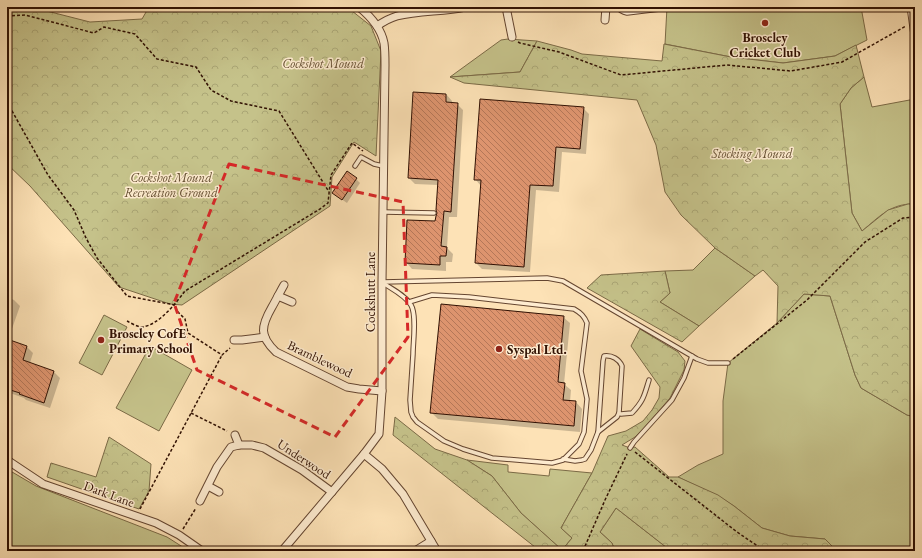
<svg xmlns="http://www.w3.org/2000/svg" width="922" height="558" font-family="'EB Garamond',serif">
  <defs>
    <pattern id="forest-crowns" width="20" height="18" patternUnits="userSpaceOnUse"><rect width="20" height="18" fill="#c5c28a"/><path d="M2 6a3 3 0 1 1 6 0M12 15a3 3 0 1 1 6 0" fill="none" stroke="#aaa675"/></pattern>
    <pattern id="building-back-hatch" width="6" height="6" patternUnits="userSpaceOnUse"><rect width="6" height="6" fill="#dd946e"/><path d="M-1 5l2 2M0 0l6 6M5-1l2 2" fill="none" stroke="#b47758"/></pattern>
  </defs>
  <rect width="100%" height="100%" fill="#fde2b6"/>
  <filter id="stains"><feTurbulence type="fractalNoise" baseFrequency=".005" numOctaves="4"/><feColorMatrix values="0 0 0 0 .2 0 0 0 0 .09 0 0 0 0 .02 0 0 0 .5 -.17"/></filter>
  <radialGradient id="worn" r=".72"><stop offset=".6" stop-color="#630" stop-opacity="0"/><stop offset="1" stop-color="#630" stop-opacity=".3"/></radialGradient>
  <g fill="#c5c28a" stroke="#7b6a46">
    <path d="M667 7H861L867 40 835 56 783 63 731 57 665 44Z"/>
    <path d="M508 39 537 41 520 72 450 77 501 40Z"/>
    <path d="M864 77 872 107 915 99V204C891 203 879 217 862 231L852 213 840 104 851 88Z"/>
    <path d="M715 248 755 276 699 326 660 302 670 293 665 271 693 270Z"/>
    <path d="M804 294 830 296 855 375 861 388 907 415 915 417V551H837L825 539 790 536 762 528 734 506 718 496 678 477 698 465 723 454V401L728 363 777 323Z"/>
    <path d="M104 315 127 327 102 375 79 363Z"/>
    <path d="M150 346 192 370 159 431 116 408Z"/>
    <path d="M467 460 508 465V472L549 476 550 469 592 473 561 528 572 538 562 550 521 513 492 476Z"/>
    <path d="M7 469 36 486 167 537 189 551H7Z"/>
    <path d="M616 508 671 551H615L612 543 600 532Z"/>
  </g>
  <g fill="url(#forest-crowns)" stroke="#7b6a46">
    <path d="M7 7H31L90 22 142 19 149 7H347L371 26 381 51 376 156 354 142 332 177 330 206 182 305 170 304 119 287 30 186 7 164Z"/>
    <path d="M537 41 571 50 582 54 662 61 664 44 731 57 783 63 835 56 856 45 864 77 851 88 840 104 852 213 862 231 888 210 908 204H915V417L907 415 861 388 855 375 830 296 804 294 777 323 778 286 763 270 755 276 715 248 681 215 665 192 656 145 637 100 464 83 450 77 520 72Z"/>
    <path d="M665 271 670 293 660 302 699 326 682 342 587 288 601 275Z"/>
    <path d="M640 329 678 352 685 361 684 370 670 398 645 427 635 437 622 445 630 448 635 447 669 477H678L718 495 734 506 762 528 790 536 825 539 837 551H671L616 508 600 532 612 543 615 551H540L393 435 395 417 435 449 467 460 492 476 521 513 562 550 572 538 561 528 592 473 608 436 626 431 643 421 652 410 659 398 660 387 631 346Z"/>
    <path d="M109 437 151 464 149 491 139 509 47 477 51 463 96 477Z"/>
  </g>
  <g fill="#0003">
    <path d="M446 94 452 101V103L457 104 463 110 457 217H449L447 248 453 254 452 262H446V271L412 269 406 262 436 222 438 214V185L415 184 409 178Z"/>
    <path d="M583 108 589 114 586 154 562 152 559 192 536 190 530 272 482 269 476 263 481 186 475 179Z"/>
    <path d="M356 179 360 183 347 203 337 196Z"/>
    <path d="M7 297 14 300 20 306 8 340 27 347 33 353 30 363 54 372 60 378 50 408 26 400 24 398 7 392Z"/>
    <path d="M563 317 570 323 564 384 571 390 570 402H576L582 409 580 432 438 419 431 412Z"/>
  </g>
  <g fill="url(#building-back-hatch)" stroke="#311103">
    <path d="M413 92 446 94V102L458 103 451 212 444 211 441 246 447 247 446 256H440V265L405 263 407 220 435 221 436 216 437 213 436 210 438 180 408 178Z"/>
    <path d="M480 99 584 107 580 149 556 147 553 186 530 185 524 267 475 263 481 180H474Z"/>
    <path d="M347 171 357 178 342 200 332 193Z"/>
    <path d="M441 304 564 316 558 382 565 383 563 400 576 401 574 426 430 413Z"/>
    <path d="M7 339 27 346 23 360 54 371 44 403 19 394 20 393 7 389Z"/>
  </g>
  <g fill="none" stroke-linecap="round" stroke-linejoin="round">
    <g stroke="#644530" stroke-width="5.5">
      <g id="lane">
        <path d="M617 7C620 11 622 12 627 13L660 9"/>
        <path d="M355 166 361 157 374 164 383 166"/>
        <path d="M384 212 434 213"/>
        <path d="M383 282 547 278 563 281 697 359 708 363H728"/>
        <path d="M383 283C392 289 405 295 411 305 417 315 413 342 413 354 412 369 411 385 410 400L411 412 413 417 417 422 444 441 463 449 492 458 552 463 563 460 579 444 584 432 587 399 581 371 587 323C584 316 581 313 574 309L469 297 432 295 409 302"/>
        <path d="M598 432 617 417 619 413"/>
        <path d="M630 448 634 442 672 400 684 378 692 356"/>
        <path d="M563 459 575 461 582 460 585 459 591 450 598 432 603 361 604 356C612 355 619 359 622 366L619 413 621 414 632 413C644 400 644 396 649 380"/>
      </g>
    </g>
    <g stroke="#644530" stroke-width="9">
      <g id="street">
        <path d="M506 7 512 37"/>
        <path d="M911 7 915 36"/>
        <path d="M605 20 606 7"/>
        <path d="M377 26C383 22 390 18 397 16 419 10 443 12 465 7"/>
        <path d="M284 285C280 292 276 300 272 307 261 326 259 336 276 352L347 387 359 389 382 391"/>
        <path d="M278 296 292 302"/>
        <path d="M234 340H242L265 337"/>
        <path d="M235 435 239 445"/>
        <path d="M364 454 382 469 403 494 437 551"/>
        <path d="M7 460 43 484 156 523 179 535 202 551"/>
        <path d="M208 486 219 492"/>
        <path d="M200 501 217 467 231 447 239 445H252L264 448 302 470 332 492"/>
        <path d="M282 551 364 454 379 434 382 391V282L385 65C385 58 385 50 384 43 381 27 370 16 359 7"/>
        <path d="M415 551 431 541"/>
      </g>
    </g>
    <g stroke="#311103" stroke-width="1.5" stroke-dasharray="3 2" stroke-linecap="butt">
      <path d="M7 16 25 15 94 33 104 27 135 34 157 59 196 67 211 90 231 101 279 111 329 192"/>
      <path d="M518 42 520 43 559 52 621 75 727 65 791 71 842 62 906 26"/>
      <path d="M7 102 48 175 74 210 86 238 97 258 127 296 175 305 177 311 185 319 188 333 222 355 230 348"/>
      <path d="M127 321C131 323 137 327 142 327 159 325 175 304 185 291L320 209 328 203 331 175 352 143 363 151"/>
      <path d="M733 359 807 300 865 242 903 218 915 217"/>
      <path d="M191 413 227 431"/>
      <path d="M635 452 737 532 765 551"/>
      <path d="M140 509 222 355"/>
      <path d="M183 529 196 508"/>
      <path d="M583 551 605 500 627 454"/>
    </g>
    <use href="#lane" stroke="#feecd0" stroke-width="3.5"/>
    <use href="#street" stroke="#feecd0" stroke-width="7"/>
  </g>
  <path fill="none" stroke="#d62828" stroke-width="3" stroke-dasharray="8 5" stroke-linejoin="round" d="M229 164 403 202 408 337 335 437 197 370 174 303Z"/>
  <g fill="#8f2418" stroke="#feecd0" stroke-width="1.5">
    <circle cx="765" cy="23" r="4"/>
    <circle cx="101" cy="340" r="4"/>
    <circle cx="499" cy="349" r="4"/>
  </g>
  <g text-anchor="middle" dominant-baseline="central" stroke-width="3" stroke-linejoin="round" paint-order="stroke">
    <g font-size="13" font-weight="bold" fill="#311103" stroke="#feecd0" text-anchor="start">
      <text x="765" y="37" text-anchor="middle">Broseley<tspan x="765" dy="15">Cricket Club</tspan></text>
      <text x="109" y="333">Broseley CofE<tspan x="109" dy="15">Primary School</tspan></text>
      <text x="507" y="349">Syspal Ltd.</text>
    </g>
    <g font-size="13" font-style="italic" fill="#654f32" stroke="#feecd0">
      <text x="323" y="63">Cockshot Mound</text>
      <text x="752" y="153">Stocking Mound</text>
      <text x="171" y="177">Cockshot Mound<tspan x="171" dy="15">Recreation Ground</tspan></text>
    </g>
    <g font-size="13" fill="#311103" stroke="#feecd0">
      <text transform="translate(370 292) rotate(-90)">Cockshutt Lane</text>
      <text transform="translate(320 359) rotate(25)">Bramblewood</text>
      <text transform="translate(304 459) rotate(33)">Underwood</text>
      <text transform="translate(109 494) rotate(20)">Dark Lane</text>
    </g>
  </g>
  <rect width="922" height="558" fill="none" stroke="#fde2b6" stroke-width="24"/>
  <rect x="8" y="8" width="906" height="542" fill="none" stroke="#311103" stroke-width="2"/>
  <rect x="12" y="12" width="898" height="534" fill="none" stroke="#311103"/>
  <rect width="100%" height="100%" filter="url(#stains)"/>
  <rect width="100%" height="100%" fill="url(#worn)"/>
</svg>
